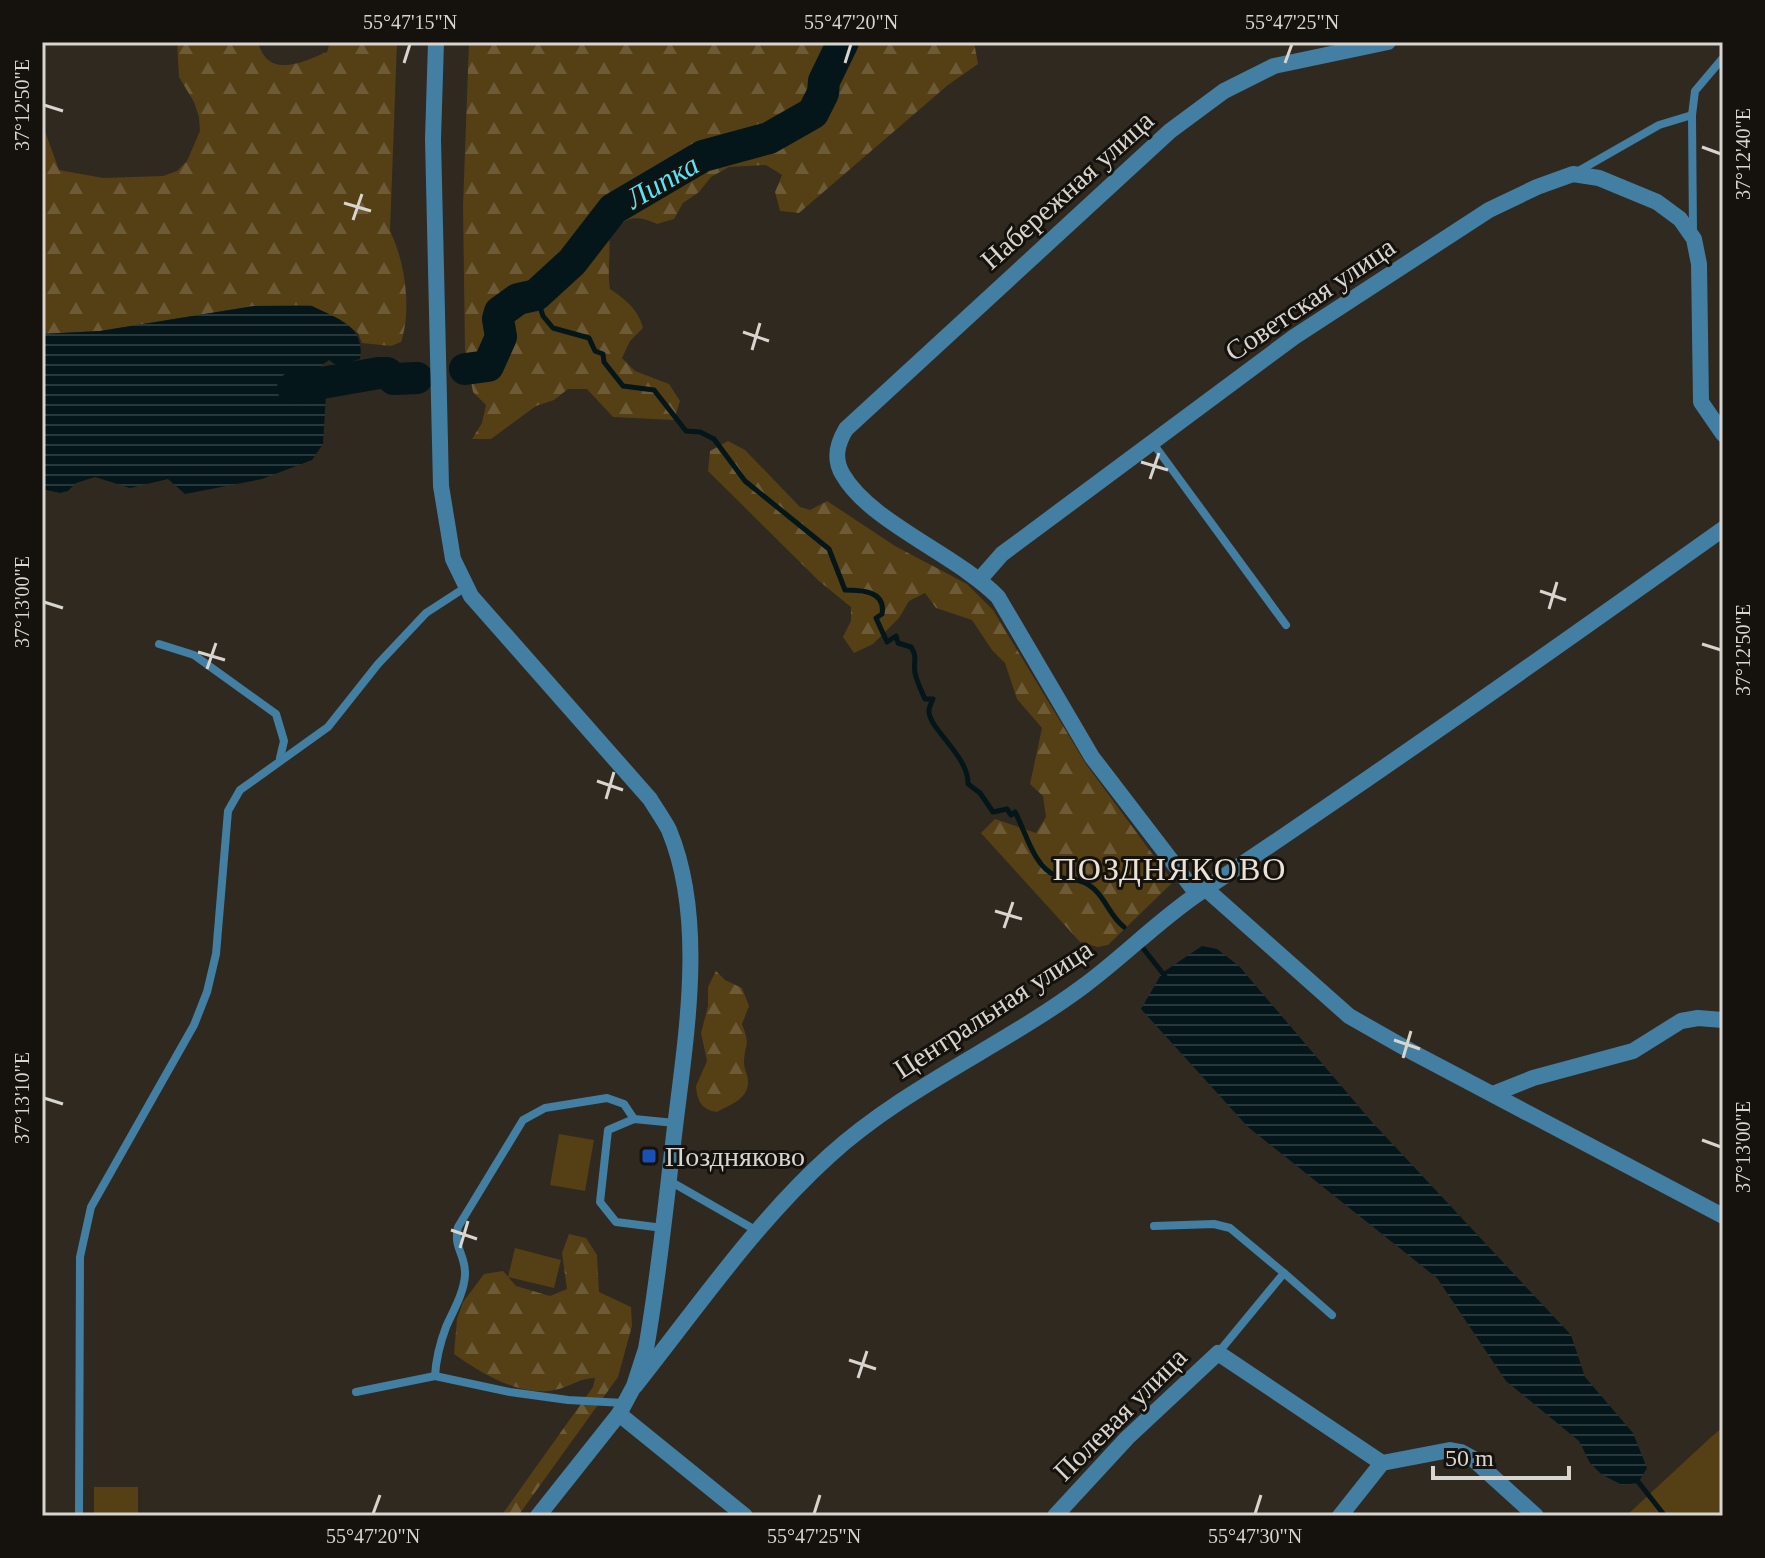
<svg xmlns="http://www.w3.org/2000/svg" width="1765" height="1558" font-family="Georgia,serif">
  <defs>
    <pattern id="forest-firs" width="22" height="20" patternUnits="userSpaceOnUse" patternTransform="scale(2)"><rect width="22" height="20" fill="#553f15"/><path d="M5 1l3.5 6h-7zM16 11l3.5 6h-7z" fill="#6d5a36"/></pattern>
    <pattern id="water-rules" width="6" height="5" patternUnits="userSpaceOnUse" patternTransform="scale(2)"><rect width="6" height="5" fill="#041619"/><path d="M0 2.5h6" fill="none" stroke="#283739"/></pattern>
  </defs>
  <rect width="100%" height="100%" fill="#2f2920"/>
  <g fill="url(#forest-firs)">
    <path d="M177 42H258C268 80 303 62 327 52L330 42H397L390 231C405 261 412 310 401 342L391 346 362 343 358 333 345 323 310 305 254 306 100 331 42 334V123L59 170 103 178 163 176 177 171 187 161 200 131 199 117 194 102 179 77Z"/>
    <path d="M469 42H974L978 64 948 85 799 213 780 211 775 192 782 175 766 165 729 167 711 177 699 192 683 203 674 219 657 224C634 214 626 217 609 235 611 254 607 270 610 289 626 300 638 309 643 328L630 341 622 358 635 371 669 384 680 401 674 420 613 417 587 389H568L554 400 536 406 491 439H472L482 423 486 405 473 392 465 349 463 206Z"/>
    <path d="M728 441 745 450 800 507 810 510 827 501 895 546 967 584 993 610 1086 764 1173 882 1108 945 1098 947 1080 942 981 833 995 819 1036 833 1046 817 1043 796 1030 784 1042 728 1017 699 1005 663 992 650 972 620 936 608 925 593 909 601 899 618 873 644 854 653 843 637 851 621V607L819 581 708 471 710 451Z"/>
    <path d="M716 971 725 980 742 988 749 1006 742 1024C751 1048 745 1041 744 1062 744 1070 748 1075 748 1081 749 1099 730 1105 717 1112 702 1110 697 1101 696 1086L707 1061 701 1033 708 1006V987Z"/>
    <path d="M569 1234 586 1238 597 1255 599 1292 631 1307 632 1326 618 1377 518 1516H501L593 1387 595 1378C578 1379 573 1385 559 1389 523 1399 482 1374 454 1354L457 1319 463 1302 484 1274 503 1271 516 1286 550 1296 567 1289 562 1253Z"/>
  </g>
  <g fill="#553f15">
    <path d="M559 1134 594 1140 585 1191 550 1185Z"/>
    <path d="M515 1248 561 1260 554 1288 508 1277Z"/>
    <path d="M1723 1427V1516H1626L1710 1438Z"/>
    <rect x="94" y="1487" width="44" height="29"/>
  </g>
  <g fill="url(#water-rules)">
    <path d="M310 305C335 318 366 325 360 359L337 366 329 360 322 365 318 375 332 377 335 382 326 394 323 444 312 460 262 479 185 494 168 479 130 488 95 477 76 483 68 491 60 493 42 489V334L100 331 254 306Z"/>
    <path d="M1202 946 1217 949 1239 966 1372 1122 1571 1335 1585 1377 1633 1433 1647 1468 1638 1483 1622 1485 1601 1474 1590 1463 1579 1441 1506 1381 1437 1278 1248 1127 1141 1009 1162 973Z"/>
  </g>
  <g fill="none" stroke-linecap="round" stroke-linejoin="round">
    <g stroke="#041619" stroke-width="5">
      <path d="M536 295 543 316 553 328 589 338 595 351 603 354 604 362 623 386 654 390 686 431 700 432 714 439 745 481 829 549 845 590C862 590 886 591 882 614L876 618 887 642 896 636 898 643 911 647C918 657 913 662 915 673 917 682 921 690 925 699H933C931 703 929 707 929 711 928 728 969 756 968 784L980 793 993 812 1007 809 1011 815 1015 812C1026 832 1033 866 1056 876 1072 882 1082 876 1097 892 1108 904 1111 917 1124 927"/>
      <path d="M1142 947 1165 976"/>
      <path d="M1636 1479 1665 1516"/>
    </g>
    <g stroke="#041619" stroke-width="32">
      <path d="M465 369 488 366 501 337 498 319 500 312 518 299 536 295 572 262 613 209 703 156 769 138 813 113 823 93 824 81 843 42"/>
      <path d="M293 388 379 373H387L394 379 417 378"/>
    </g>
    <g stroke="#427fa2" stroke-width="8">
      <path d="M1575 173 1659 125 1692 115"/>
      <path d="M1693 234 1692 115 1695 91 1722 59"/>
      <path d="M1152 442 1286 625"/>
      <path d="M159 644 194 655 276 714 284 741 280 758"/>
      <path d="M668 1180 757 1231"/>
      <path d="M1154 1226 1214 1224 1230 1228 1284 1273 1218 1353"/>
      <path d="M663 1228 616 1222 600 1202 608 1130 634 1119 675 1123"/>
      <path d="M1284 1273 1332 1315"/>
      <path d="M435 1376C436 1359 440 1343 446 1327 453 1311 464 1293 465 1275 466 1254 453 1249 458 1227L523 1120 545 1108 607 1098 624 1104 634 1119"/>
      <path d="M356 1392 435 1376 510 1392 568 1400 624 1403"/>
      <path d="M79 1516 80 1257 91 1207 194 1025 207 992 216 954 228 811 240 790 328 727 378 664 426 613 466 587"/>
    </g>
    <g stroke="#427fa2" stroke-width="16">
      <path d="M980 579 1002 554 1294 337 1489 210 1537 187 1573 174 1599 178 1657 202 1680 219 1694 239 1699 264 1701 402 1723 434"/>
      <path d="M1206 889 1349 1016 1414 1053 1723 1216"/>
      <path d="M1197 894 1092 757 998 597C957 555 870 522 843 475 833 459 837 444 846 429L1170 131 1224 91 1274 66 1388 42"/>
      <path d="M1493 1094 1533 1078 1633 1051 1681 1021 1698 1018 1723 1020"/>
      <path d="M635 1386C697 1308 755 1223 829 1156 906 1086 1002 1047 1085 985 1124 956 1159 920 1199 893 1376 775 1550 652 1723 529"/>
      <path d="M619 1414 745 1516"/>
      <path d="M1055 1516 1127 1438 1218 1353 1382 1463"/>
      <path d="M1340 1516 1382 1463 1450 1450 1461 1452 1472 1458 1536 1516"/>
    </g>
    <path stroke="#427fa2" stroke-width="16" d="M436 42 433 139 441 486 453 559 471 596 650 799C656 809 664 820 669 830 708 924 684 1046 673 1144 665 1212 658 1281 646 1349L634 1386 619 1414 538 1516"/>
  </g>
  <path fill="none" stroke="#d8d4ce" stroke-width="3" d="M404 63 410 44M845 63 851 44M1285 63 1292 44M44 105 63 111M1702 147 1721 154M344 203 371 211M353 220 362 194M743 332 769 341M752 350 760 323M1141 462 1168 470M1150 479 1159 453M1540 591 1566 600M44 602 63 608M1549 609 1557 582M1702 644 1721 650M198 652 225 660M207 669 216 643M597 781 623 790M606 799 614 772M995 911 1022 919M1004 928 1013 902M1394 1040 1420 1049M1403 1058 1411 1031M44 1098 63 1104M1702 1140 1721 1147M451 1230 477 1239M460 1248 468 1221M849 1360 876 1369M858 1378 867 1351M373 1514 380 1495M814 1514 820 1495M1255 1514 1261 1495"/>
  <rect fill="#1a4fb4" stroke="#15120e" stroke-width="3" x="641" y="1148" width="16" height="16" rx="4"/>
  <g text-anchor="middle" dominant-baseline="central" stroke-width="6" stroke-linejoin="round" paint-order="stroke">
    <g font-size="28" fill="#d8d4ce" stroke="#15120e">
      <text transform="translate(1067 190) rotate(-42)">Набережная улица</text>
      <text transform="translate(1310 299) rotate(-34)">Советская улица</text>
      <text transform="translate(993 1009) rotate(-33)">Центральная улица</text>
      <text transform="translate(1120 1414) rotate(-45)">Полевая улица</text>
    </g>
    <g font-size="28" fill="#d8d4ce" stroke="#15120e" text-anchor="start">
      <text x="665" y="1156">Поздняково</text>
    </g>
    <g font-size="30" font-style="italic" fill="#56e4fa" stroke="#15120e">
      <text transform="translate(662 181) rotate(-30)">Липка</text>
    </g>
    <g font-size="32" letter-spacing="2" fill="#eae2d6" stroke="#15120e">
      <text x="1170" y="869">ПОЗДНЯКОВО</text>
    </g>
  </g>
  <rect width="1765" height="1558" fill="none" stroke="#15120e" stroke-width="88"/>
  <path d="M1433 1466v12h136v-12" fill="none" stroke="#d8d4ce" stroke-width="4"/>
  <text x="1445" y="1466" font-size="24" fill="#d8d4ce" stroke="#15120e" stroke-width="6" paint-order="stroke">50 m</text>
  <rect x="44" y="44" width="1677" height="1470" fill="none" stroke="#d8d4ce" stroke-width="3"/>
  <g font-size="20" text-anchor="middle" fill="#d8d4ce">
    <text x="410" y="29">55°47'15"N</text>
    <text x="851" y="29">55°47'20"N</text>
    <text x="1292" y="29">55°47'25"N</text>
    <text transform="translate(22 105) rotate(-90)" y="7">37°12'50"E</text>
    <text transform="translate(1743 154) rotate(-90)" y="7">37°12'40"E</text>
    <text transform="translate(22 602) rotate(-90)" y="7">37°13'00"E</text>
    <text transform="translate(1743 650) rotate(-90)" y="7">37°12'50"E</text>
    <text transform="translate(22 1098) rotate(-90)" y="7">37°13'10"E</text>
    <text transform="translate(1743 1147) rotate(-90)" y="7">37°13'00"E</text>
    <text x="373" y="1543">55°47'20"N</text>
    <text x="814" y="1543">55°47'25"N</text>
    <text x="1255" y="1543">55°47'30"N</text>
  </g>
</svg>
